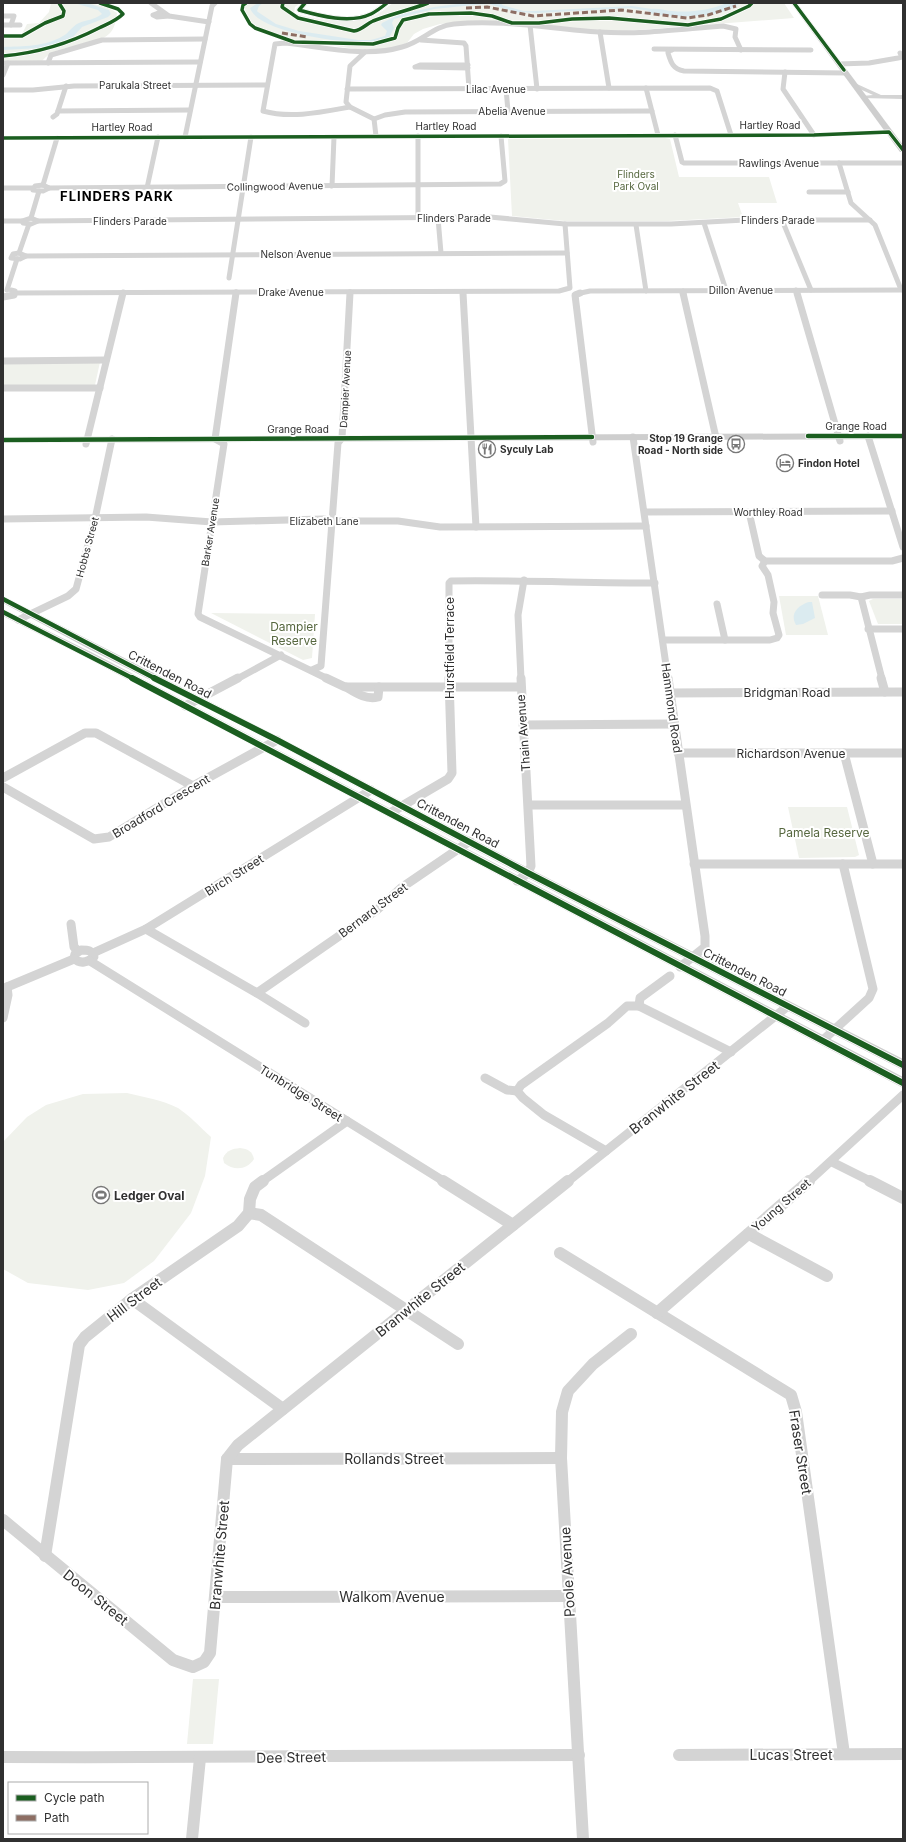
<svg xmlns="http://www.w3.org/2000/svg" width="906" height="1842" font-family="Inter,sans-serif">
  <rect width="100%" height="100%" fill="#fff"/>
  <g fill="#f0f2ec">
    <path d="M51 3C73 3 99 0 117 13 116 20 115 28 110 33 95 49 57 42 42 61H3V34H22L27 24 39 23 49 12Z"/>
    <path d="M249 3H300L295 7 294 13C313 20 352 24 372 17 379 14 387 7 393 3H784L794 18 625 31 579 29 530 23 464 22 440 24 423 29 414 34 407 43 396 47 380 50 356 49 280 38 251 28 243 13V7Z"/>
    <path d="M665 138 670 139 679 177H769L777 203H738L743 217 668 221H565L512 216 508 139Z"/>
    <path d="M100 362 95 385 3 386V363Z"/>
    <path d="M779 596H818L828 635H786Z"/>
    <path d="M873 599H903V624H878L869 601Z"/>
    <path d="M211 613 315 614 312 658 303 660Z"/>
    <path d="M788 807H847L859 855 855 857 799 858Z"/>
    <path d="M127 1093C144 1097 162 1100 178 1108 190 1116 200 1127 211 1137L205 1176 191 1213 154 1261 124 1283 88 1290 28 1283 3 1269V1142L27 1117 46 1105 83 1094Z"/>
    <path d="M240 1148C248 1149 252 1151 254 1159 247 1170 234 1171 224 1163L223 1158C227 1150 232 1149 240 1148Z"/>
    <path d="M193 1679H219L213 1744H187Z"/>
  </g>
  <g fill="#dbebf0">
    <path d="M74 3H87L109 10 111 14 108 17 82 27 73 37 51 46 40 48 3 50V47C23 46 45 47 63 36 69 33 72 26 79 23 88 19 92 21 102 14L98 10Z"/>
    <path d="M258 3H263L259 6 257 11 258 12 276 24 299 31 358 40H371L385 36 387 31 381 25 382 23 398 15 434 7 465 3H503L502 5 524 11H534L632 6 686 14 708 11 732 3H738L710 12 680 16 631 8 537 13 516 12 489 4 474 5 434 9 394 19 392 23 394 28 389 38C384 40 378 42 372 42 347 44 258 33 250 8Z"/>
    <path d="M809 602H812L815 618 803 624 796 625C789 613 799 605 809 602Z"/>
  </g>
  <g fill="none" stroke-linecap="round" stroke-linejoin="round">
    <path fill="#dbebf0" fill-rule="evenodd" d="M727 3H740C724 19 670 18 650 13L648 11C653 6 665 11 672 11 690 13 710 10 727 3Z"/>
    <g stroke="#d4d4d4" stroke-width="5">
      <path d="M151 3 169 16 209 22"/>
      <path d="M305 3 299 10C320 16 350 24 371 14 377 11 382 7 387 3"/>
      <path d="M161 12 153 15 157 17 169 16"/>
      <path d="M3 16H14L11 25"/>
      <path d="M3 25H20"/>
      <path d="M530 25 537 89"/>
      <path d="M600 32 609 88"/>
      <path d="M421 40 464 43 466 46 469 89"/>
      <path d="M654 49 811 50"/>
      <path d="M672 50 668 51V53C671 63 673 69 684 71L846 73"/>
      <path d="M365 52 350 66 346 102 350 107 374 119 376 136"/>
      <path d="M3 63 200 62"/>
      <path d="M48 63 51 55 102 40 205 39"/>
      <path d="M839 64 869 63 898 58 902 57 900 53"/>
      <path d="M468 65H420L415 67 468 68"/>
      <path d="M785 72 783 89 814 135"/>
      <path d="M3 75 8 63"/>
      <path d="M646 88 658 135"/>
      <path d="M347 89 710 88 717 91 731 135"/>
      <path d="M506 89 508 111"/>
      <path d="M3 90H33L74 86 267 85"/>
      <path d="M350 107C322 112 291 119 263 111L275 44 285 43C323 47 365 58 402 47 422 42 433 26 454 24 502 19 551 29 599 32 640 35 682 29 723 26L736 29 735 37 741 50"/>
      <path d="M58 111 190 110"/>
      <path d="M53 117 57 114 66 86"/>
      <path d="M374 119 385 115 405 112 652 111"/>
      <path d="M675 135 682 162 684 163H903"/>
      <path d="M418 136V218"/>
      <path d="M185 137 212 6 215 3"/>
      <path d="M839 163 851 203 875 225 900 287 903 290"/>
      <path d="M43 185 57 138"/>
      <path d="M43 185 49 188 43 191 33 190 35 186Z"/>
      <path d="M332 186 334 137"/>
      <path d="M3 188H33"/>
      <path d="M49 188 500 184 505 181 501 136"/>
      <path d="M147 188 158 137"/>
      <path d="M809 192H848"/>
      <path d="M31 218 39 191"/>
      <path d="M31 218 38 221 31 224 23 223 22 221Z"/>
      <path d="M438 218 441 253"/>
      <path d="M782 220 811 290"/>
      <path d="M3 221H22"/>
      <path d="M38 221 490 217 565 224H671L745 220H870"/>
      <path d="M704 223 726 290"/>
      <path d="M636 225 646 291"/>
      <path d="M19 253 26 256 20 259 11 258 13 254Z"/>
      <path d="M19 253 29 224"/>
      <path d="M26 256 567 253"/>
      <path d="M229 278 251 137"/>
      <path d="M7 290 17 259"/>
      <path d="M11 290 15 291 14 294"/>
      <path d="M796 290 797 294"/>
      <path d="M683 291 684 294"/>
      <path d="M463 292V294"/>
      <path d="M15 293 559 291 570 288 565 224"/>
      <path d="M236 294V292"/>
      <path d="M350 294V292"/>
      <path d="M576 294 590 291 903 290"/>
    </g>
    <g stroke="#d4d4d4" stroke-width="7">
      <path d="M236 293 215 439 224 444 198 614 200 617 328 679"/>
      <path d="M463 293 476 527"/>
      <path d="M580 293 575 295 593 442"/>
      <path d="M683 293 717 442"/>
      <path d="M797 293 840 441"/>
      <path d="M3 297 14 295V293"/>
      <path d="M3 361 106 360"/>
      <path d="M3 388H100"/>
      <path d="M868 436 903 547"/>
      <path d="M633 437 668 679"/>
      <path d="M86 444 123 293"/>
      <path d="M645 512 892 511"/>
      <path d="M749 512 759 556 765 561H892L903 558"/>
      <path d="M3 519 146 517 212 522 324 519 333 521H398L440 527 646 526"/>
      <path d="M822 595H850L861 597"/>
      <path d="M717 604 725 640"/>
      <path d="M18 620 68 596 76 589 95 519 112 439"/>
      <path d="M868 629H903"/>
      <path d="M663 640H770L777 638 779 635 773 613 774 602 768 575 762 566 765 561"/>
      <path d="M312 670 321 666 338 443 342 438 350 293"/>
      <path d="M237 679 281 655"/>
      <path d="M449 679V583L451 581C519 580 587 583 655 583"/>
      <path d="M521 679 518 615 524 580"/>
      <path d="M882 679 861 597 870 595H903"/>
    </g>
    <g stroke="#d4d4d4" stroke-width="9">
      <path d="M326 678 345 687H520"/>
      <path d="M668 678 705 936V947L680 967"/>
      <path d="M881 678 885 692"/>
      <path d="M346 687C356 693 366 700 378 697L379 687"/>
      <path d="M670 693 903 692"/>
      <path d="M185 706 238 678"/>
      <path d="M523 725 674 724"/>
      <path d="M678 753H903"/>
      <path d="M844 753 873 864"/>
      <path d="M3 778 85 733H96L193 786"/>
      <path d="M3 787 94 839 109 837 193 786 277 740"/>
      <path d="M529 805H685"/>
      <path d="M390 813 448 779 452 773 449 678"/>
      <path d="M694 864H903"/>
      <path d="M517 881 528 873 531 866 521 678"/>
      <path d="M71 924 74 947 78 951"/>
      <path d="M146 929 257 993 305 1023"/>
      <path d="M81 950C88 950 92 950 94 957 88 962 80 965 74 958L75 954Z"/>
      <path d="M93 953 146 929 371 790"/>
      <path d="M90 961 445 1182"/>
      <path d="M7 987 74 959"/>
      <path d="M257 993 378 909 401 888 470 841"/>
      <path d="M639 1006 640 998 670 976"/>
      <path d="M3 1018 8 995 7 987"/>
      <path d="M823 1040 869 998 873 989 843 864"/>
      <path d="M485 1078 507 1090 517 1091"/>
      <path d="M606 1151 544 1115 523 1098 517 1091 521 1085 608 1023 627 1006H639L731 1052"/>
      <path d="M832 1162 872 1182"/>
      <path d="M261 1182 347 1121"/>
      <path d="M567 1182 788 1006"/>
      <path d="M808 1182 903 1095"/>
    </g>
    <g stroke="#d4d4d4" stroke-width="12">
      <path d="M443 1181 513 1225"/>
      <path d="M870 1181 903 1198"/>
      <path d="M249 1213 261 1215 458 1344"/>
      <path d="M749 1234 827 1276"/>
      <path d="M560 1253 791 1395 796 1412 844 1754"/>
      <path d="M132 1299 283 1409"/>
      <path d="M657 1313 809 1181"/>
      <path d="M227 1459 561 1458"/>
      <path d="M3 1520 173 1660 193 1667 204 1662 210 1653 227 1459 238 1445 568 1181"/>
      <path d="M45 1556 79 1345 85 1337 132 1299 238 1226 249 1213 250 1199 255 1187 263 1181"/>
      <path d="M215 1597 568 1596"/>
      <path d="M679 1755 903 1754"/>
      <path d="M3 1757C195 1758 387 1755 579 1755"/>
      <path d="M192 1839 200 1758"/>
      <path d="M583 1839 561 1458 562 1412 568 1391 593 1364 631 1334"/>
    </g>
    <g fill="#d4d4d4" fill-rule="evenodd">
      <path d="M853 84H857L881 95H903V99L862 98V96L873 95 853 86Z"/>
      <path d="M889 130 892 132 891 133 814 137 3 140V136L814 133Z"/>
    </g>
    <g fill="#cecece" fill-rule="evenodd">
      <path d="M791 3H797L903 145V152H900Z"/>
      <path d="M903 433V439L3 443V437Z"/>
      <path d="M3 596 281 738 532 870 903 1059V1070L524 876 273 742 89 649 3 603Z"/>
      <path d="M3 609 91 652 903 1077V1088L83 656 3 616Z"/>
    </g>
    <g stroke="#8d6e63" stroke-width="3" stroke-dasharray="6 3" stroke-linecap="butt">
      <path d="M466 8 487 7 533 16 621 10 687 18 708 15 736 6"/>
      <path d="M282 33 307 37"/>
    </g>
    <g stroke="#fff" stroke-width="5">
      <g id="cycleway-far2">
        <path d="M246 3 243 5 242 10 250 24 255 28 294 42 373 44 395 38 398 28 403 20 429 14 471 13 492 16 512 23H539L572 19 609 18 688 25 721 19 749 6 752 3"/>
        <path d="M283 3 282 7 298 18 354 31C362 30 366 24 373 21 391 14 410 10 428 3"/>
        <path d="M305 3 299 10C320 16 350 24 371 14 377 11 382 7 387 3"/>
        <path d="M794 3 844 70"/>
        <path d="M3 36H22L45 23 63 16 64 11 59 3"/>
        <path d="M3 56C38 53 68 44 99 28 107 24 116 21 123 14L118 9 100 3"/>
        <path d="M3 138 814 135 889 132 903 150"/>
      </g>
    </g>
    <g stroke="#fff" stroke-width="6">
      <g id="cycleway-far1">
        <path d="M808 436H903"/>
        <path d="M3 440 592 437"/>
        <path d="M3 599 156 679"/>
        <path d="M3 612 134 679"/>
      </g>
    </g>
    <g stroke="#fff" stroke-width="8">
      <g id="cycleway">
        <path d="M132 678 903 1083"/>
        <path d="M154 678 277 740 528 873 903 1065"/>
      </g>
    </g>
    <use href="#cycleway-far2" stroke="#1b5e20" stroke-width="3.5"/>
    <use href="#cycleway-far1" stroke="#1b5e20" stroke-width="4.5"/>
    <use href="#cycleway" stroke="#1b5e20" stroke-width="6"/>
  </g>
  <defs>
    <g id="bus-ring" transform="scale(0.9)"><circle r="9.5" fill="#fff" stroke="#787878" stroke-width="1.5"/><path d="M-5-6H5V4H4V6H2V4H-2V6H-4V4H-5ZM-3.5-4V0h7V-4ZM-3.5 1.2v1.5H-2V1.2ZM2 1.2v1.5H3.5V1.2Z" fill="#787878"/></g>
    <g id="restaurant-ring" transform="scale(0.9)"><circle r="9.5" fill="#fff" stroke="#787878" stroke-width="1.5"/><path d="M-5-6h1v4h1v-4h1v4h1v-4h1v5L-1.5 .5V6h-2V.5L-5-1ZM5-6V6H3V1.5H1.5Q1.5-4 5-6Z" fill="#787878"/></g>
    <g id="hotel-ring" transform="scale(0.9)"><circle r="9.5" fill="#fff" stroke="#787878" stroke-width="1.5"/><path d="M-6-4.5h1.5V1H6V5H4.5V3h-9V5H-6ZM-4 0a1.8 1.8 0 1 1 3.6 0ZM.5 0V-2.5h3Q6-2.5 6 0Z" fill="#787878"/></g>
    <g id="stadium-ring" transform="scale(0.9)"><circle r="9.5" fill="#fff" stroke="#787878" stroke-width="1.5"/><path d="M0-5a6.5 5 0 1 0 0 10a6.5 5 0 1 0 0-10ZM-3.5-1.8h7v3.6h-7Z" fill="#787878"/></g>
  </defs>
  <g fill-rule="evenodd">
    <use href="#bus-ring" x="736" y="444"/>
    <use href="#restaurant-ring" x="487" y="449"/>
    <use href="#hotel-ring" x="785" y="463"/>
    <use href="#stadium-ring" x="101" y="1195"/>
  </g>
  <g text-anchor="middle" dominant-baseline="central" stroke-width="4" stroke-linejoin="round" paint-order="stroke">
    <g font-size="10" fill="#303030" stroke="#fff">
      <text x="135" y="85">Parukala Street</text>
      <text x="496" y="89">Lilac Avenue</text>
      <text x="512" y="111">Abelia Avenue</text>
      <text x="770" y="125">Hartley Road</text>
      <text x="446" y="126">Hartley Road</text>
      <text x="122" y="127">Hartley Road</text>
      <text x="779" y="163">Rawlings Avenue</text>
      <text transform="translate(275 186) rotate(-1)">Collingwood Avenue</text>
      <text x="454" y="218">Flinders Parade</text>
      <text x="778" y="220">Flinders Parade</text>
      <text x="130" y="221">Flinders Parade</text>
      <text x="296" y="254">Nelson Avenue</text>
      <text x="741" y="290">Dillon Avenue</text>
      <text x="291" y="292">Drake Avenue</text>
      <text transform="translate(345 389) rotate(-87)">Dampier Avenue</text>
      <text x="856" y="426">Grange Road</text>
      <text x="298" y="429">Grange Road</text>
      <text x="768" y="512">Worthley Road</text>
      <text x="324" y="521">Elizabeth Lane</text>
      <text transform="translate(210 532) rotate(-81)">Barker Avenue</text>
      <text transform="translate(87 547) rotate(-75)">Hobbs Street</text>
    </g>
    <g font-size="10" fill="#576840" stroke="#fff">
      <text x="636" y="174">Flinders<tspan x="636" dy="12">Park Oval</tspan></text>
    </g>
    <g font-size="10" font-weight="bold" fill="#303030" stroke="#fff" text-anchor="start">
      <text x="723" y="438" text-anchor="end">Stop 19 Grange<tspan x="723" dy="12">Road - North side</tspan></text>
      <text x="500" y="449">Syculy Lab</text>
      <text x="798" y="463">Findon Hotel</text>
    </g>
    <g font-size="12" fill="#576840" stroke="#fff">
      <text x="294" y="626">Dampier<tspan x="294" dy="14">Reserve</tspan></text>
      <text x="824" y="832">Pamela Reserve</text>
    </g>
    <g font-size="12" fill="#303030" stroke="#fff">
      <text transform="translate(449 648) rotate(-90)">Hurstfield Terrace</text>
      <text transform="translate(170 674) rotate(27)">Crittenden Road</text>
      <text x="787" y="692">Bridgman Road</text>
      <text transform="translate(672 708) rotate(82)">Hammond Road</text>
      <text transform="translate(523 733) rotate(-94)">Thain Avenue</text>
      <text x="791" y="753">Richardson Avenue</text>
      <text transform="translate(161 806) rotate(-31)">Broadford Crescent</text>
      <text transform="translate(458 823) rotate(28)">Crittenden Road</text>
      <text transform="translate(234 875) rotate(-32)">Birch Street</text>
      <text transform="translate(373 910) rotate(-37)">Bernard Street</text>
      <text transform="translate(745 972) rotate(27)">Crittenden Road</text>
      <text transform="translate(301 1093) rotate(32)">Tunbridge Street</text>
      <text transform="translate(781 1205) rotate(-41)">Young Street</text>
    </g>
    <g font-size="12" font-weight="bold" fill="#303030" stroke="#fff" text-anchor="start">
      <text x="114" y="1195">Ledger Oval</text>
    </g>
    <g font-size="13" font-weight="bold" letter-spacing="1" fill="#000" stroke="#fff">
      <text x="117" y="196">FLINDERS PARK</text>
    </g>
    <g font-size="14" fill="#303030" stroke="#fff">
      <text transform="translate(674 1097) rotate(-38)">Branwhite Street</text>
      <text transform="translate(134 1299) rotate(-37)">Hill Street</text>
      <text transform="translate(420 1299) rotate(-39)">Branwhite Street</text>
      <text transform="translate(801 1452) rotate(81)">Fraser Street</text>
      <text x="394" y="1458">Rollands Street</text>
      <text transform="translate(219 1555) rotate(-85)">Branwhite Street</text>
      <text transform="translate(567 1572) rotate(-93)">Poole Avenue</text>
      <text x="392" y="1596">Walkom Avenue</text>
      <text transform="translate(96 1597) rotate(39)">Doon Street</text>
      <text x="791" y="1754">Lucas Street</text>
      <text transform="translate(291 1757) rotate(-1)">Dee Street</text>
    </g>
  </g>
  <rect width="906" height="1842" fill="none" stroke="#303030" stroke-width="8"/>
  <rect x="8" y="1782" width="140" height="52" fill="#ffffff" stroke="#acacac"/>
  <rect x="16" y="1795" width="20" height="6" fill="#1b5e20" stroke="#acacac"/>
  <text x="44" y="1802" font-size="12" fill="#303030">Cycle path</text>
  <rect x="16" y="1815" width="20" height="6" fill="#8d6e63" stroke="#acacac"/>
  <text x="44" y="1822" font-size="12" fill="#303030">Path</text>
</svg>
